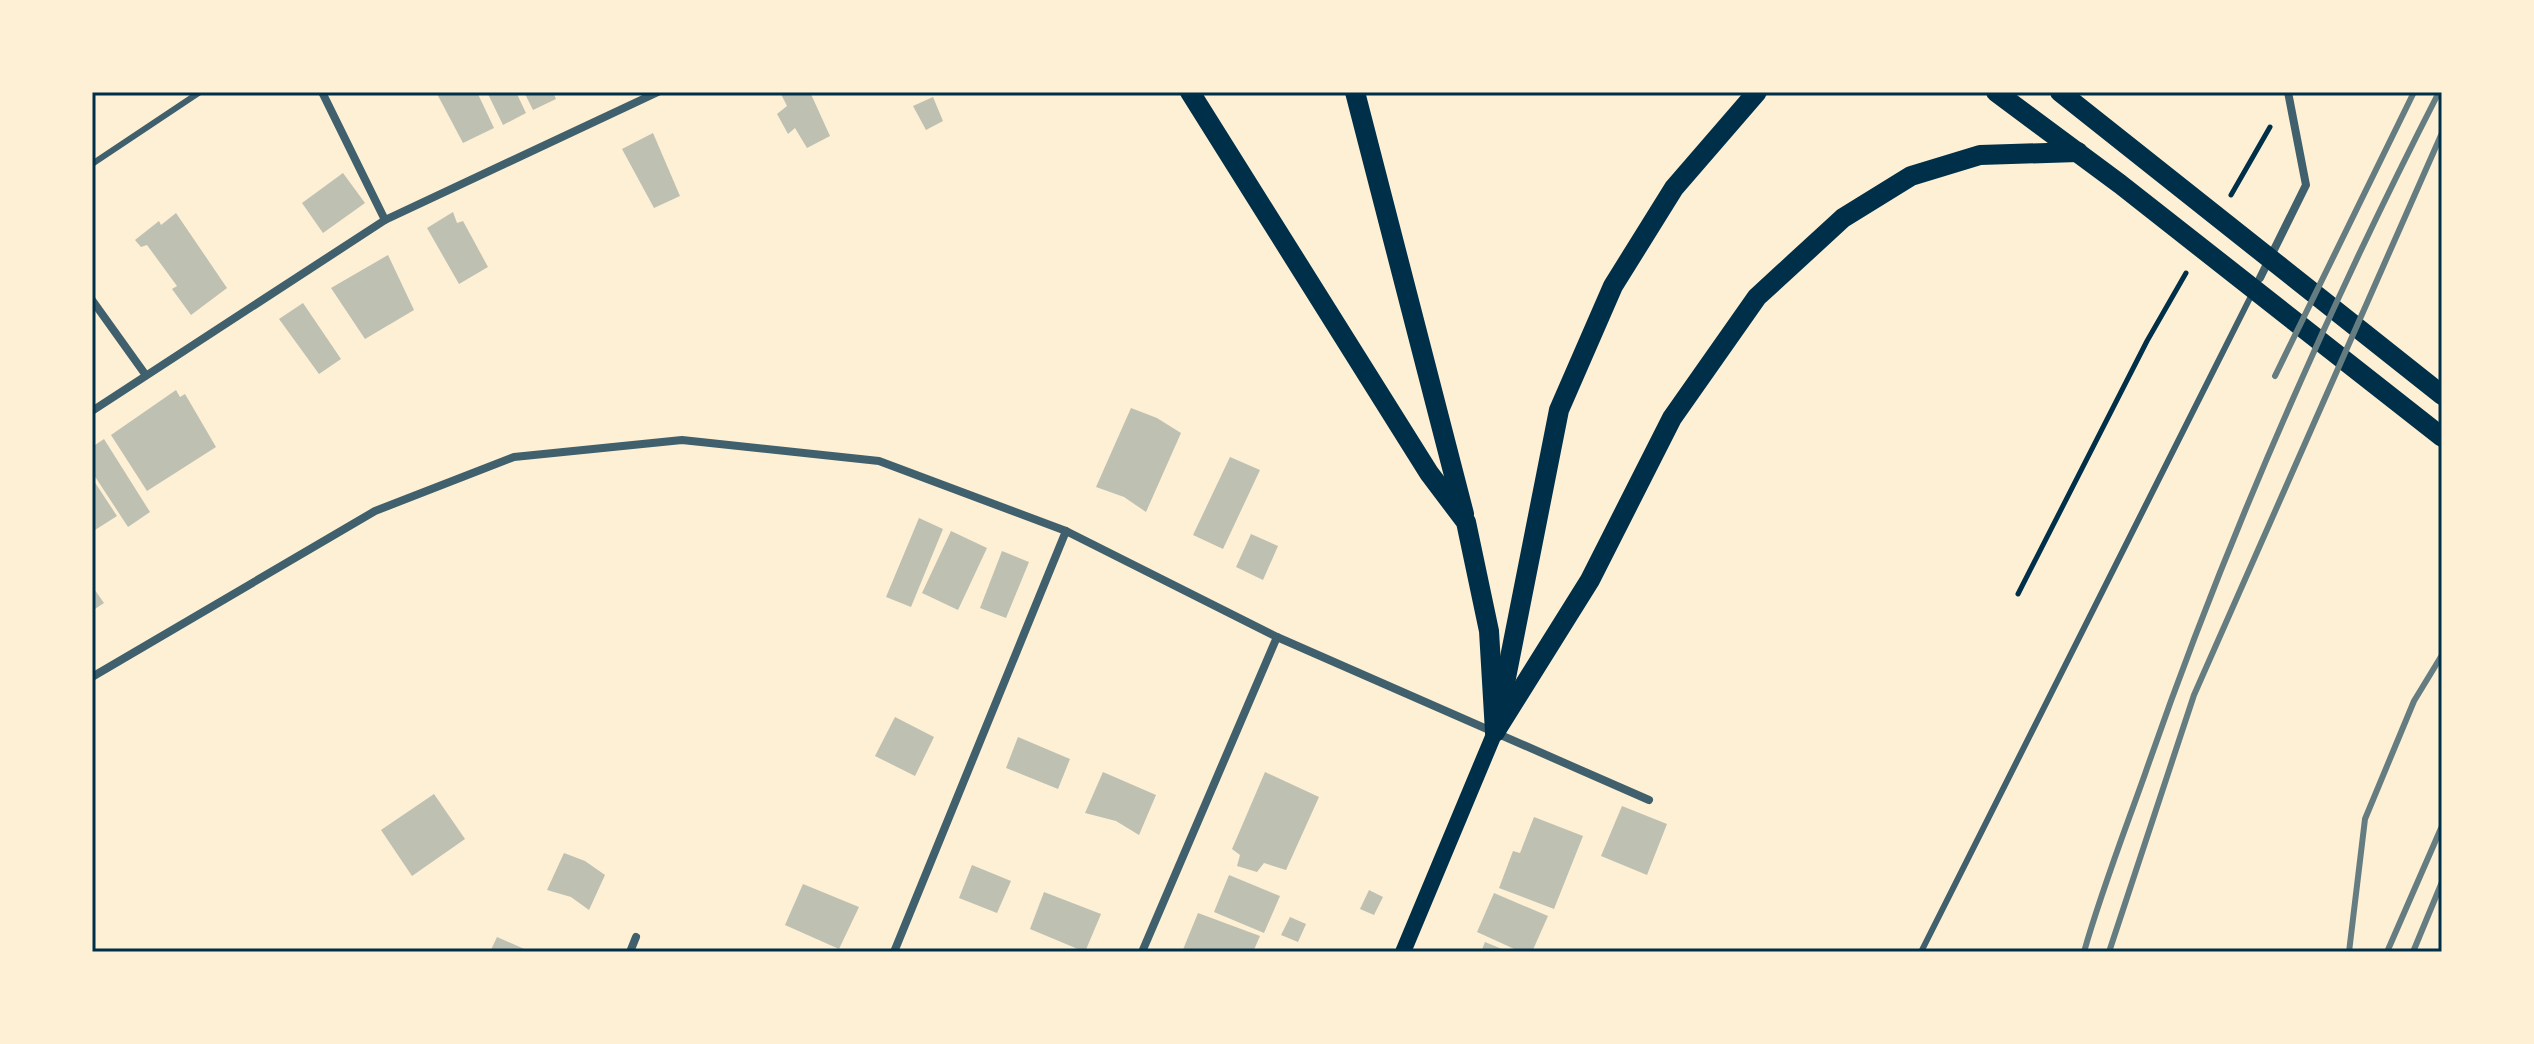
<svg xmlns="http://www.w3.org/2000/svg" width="2534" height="1044" font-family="Helvetica,sans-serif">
  <rect width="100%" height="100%" fill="#fdf0d5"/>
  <g fill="#bec0b2">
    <path d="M436 92H477L494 128 463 143Z"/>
    <path d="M487 92H516L526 113 503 125Z"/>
    <path d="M524 92H553L556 99 533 110Z"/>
    <path d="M780 92H810L830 136 807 148 795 128 788 134 777 114 787 106Z"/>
    <path d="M933 97 943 121 926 130 913 106Z"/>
    <path d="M653 133 680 196 654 208 622 149Z"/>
    <path d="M343 173 365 203 323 233 302 203Z"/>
    <path d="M453 212 457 223 463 221 488 267 459 284 427 228Z"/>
    <path d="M176 213 227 288 191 315 172 289 177 286 147 245 141 247 135 240 159 221 161 225Z"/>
    <path d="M388 255 414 310 365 339 331 288Z"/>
    <path d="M303 303 341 359 319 374 279 319Z"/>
    <path d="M176 390 180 397 185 394 216 447 147 491 111 435Z"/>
    <path d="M1131 408 1157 418 1181 433 1146 512 1124 497 1096 487Z"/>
    <path d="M104 439 150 512 128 527 92 472V447Z"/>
    <path d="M1230 457 1260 470 1223 549 1193 535Z"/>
    <path d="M92 478 117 516 95 530 92 525Z"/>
    <path d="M919 518 943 529 911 607 886 597Z"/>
    <path d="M951 531 987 548 958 610 922 593Z"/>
    <path d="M1251 534 1278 546 1263 580 1236 567Z"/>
    <path d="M1002 551 1029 562 1006 618 980 608Z"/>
    <path d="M92 586 104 603 92 611Z"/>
    <path d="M895 717 934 737 915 776 875 756Z"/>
    <path d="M1018 737 1070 759 1058 789 1006 768Z"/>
    <path d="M1103 772 1156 795 1139 835 1116 821 1085 813Z"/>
    <path d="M1265 772 1319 797 1286 870 1264 863 1257 872 1237 866 1240 855 1232 849Z"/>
    <path d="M434 794 465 839 412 876 381 830Z"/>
    <path d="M1622 806 1667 824 1647 875 1601 856Z"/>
    <path d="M1534 817 1583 836 1554 909 1499 888 1513 851 1520 853Z"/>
    <path d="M564 853 585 861 605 875 589 910 571 897 547 890Z"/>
    <path d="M972 865 1011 881 997 913 959 898Z"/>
    <path d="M1229 875 1280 896 1264 933 1214 912Z"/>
    <path d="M803 884 859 907 839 949 785 925Z"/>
    <path d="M1369 890 1383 897 1374 915 1360 909Z"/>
    <path d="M1044 892 1101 914 1085 952 1030 929Z"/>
    <path d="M1494 893 1548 916 1532 952H1521L1477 932Z"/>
    <path d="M1198 913 1260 936 1253 952H1182Z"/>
    <path d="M1290 917 1306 924 1298 942 1281 935Z"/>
    <path d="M497 937 531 952H490Z"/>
    <path d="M1485 942 1509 952H1481Z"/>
  </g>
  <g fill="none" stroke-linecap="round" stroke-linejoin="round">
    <g stroke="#003049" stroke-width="5">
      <path d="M2231 195 2270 127"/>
      <path d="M2018 594 2147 341 2186 273"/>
    </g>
    <g stroke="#3f606c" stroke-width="6">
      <path d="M92 164 200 92"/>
      <path d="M1921 952 2253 292"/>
    </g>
    <g stroke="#3f606c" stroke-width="8">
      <path d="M322 92 385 220"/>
      <path d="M2260 278 2306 185 2288 92"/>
      <path d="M92 300 145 374"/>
      <path d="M92 411 385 220 658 92"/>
      <path d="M92 677 375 511 514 457 682 440 879 461 1066 531 1277 637 1649 800"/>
      <path d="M630 952 636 937"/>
      <path d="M894 952 1066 531"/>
      <path d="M1142 952 1277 637"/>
    </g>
    <path stroke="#003049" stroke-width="16" d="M1403 952 1495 732"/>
    <g stroke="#003049" stroke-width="20">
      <path d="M1190 92 1429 473 1466 522 1489 631 1495 732"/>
      <path d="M1355 92 1464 514"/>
      <path d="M1996 92 2120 184 2442 437"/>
      <path d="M2060 92 2442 395"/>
      <path d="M1500 708 1559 410 1613 286 1674 188 1757 92"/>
      <path d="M1495 732 1590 580 1672 418 1757 297 1843 218 1911 176 1980 155 2078 152"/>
    </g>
    <g stroke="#657d81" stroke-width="6">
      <path d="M2275 376 2414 92"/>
      <path d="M2084 952C2101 892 2124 833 2145 774 2226 540 2326 313 2439 92"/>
      <path d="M2109 952 2194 695 2442 133"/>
      <path d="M2349 952 2365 819 2414 701 2442 655"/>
      <path d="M2387 952 2442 826"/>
      <path d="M2413 952 2442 882"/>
    </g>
  </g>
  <rect width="2534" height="1044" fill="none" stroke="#fdf0d5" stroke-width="188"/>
  <rect x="94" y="94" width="2346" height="856" fill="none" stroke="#003049" stroke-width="3"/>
</svg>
